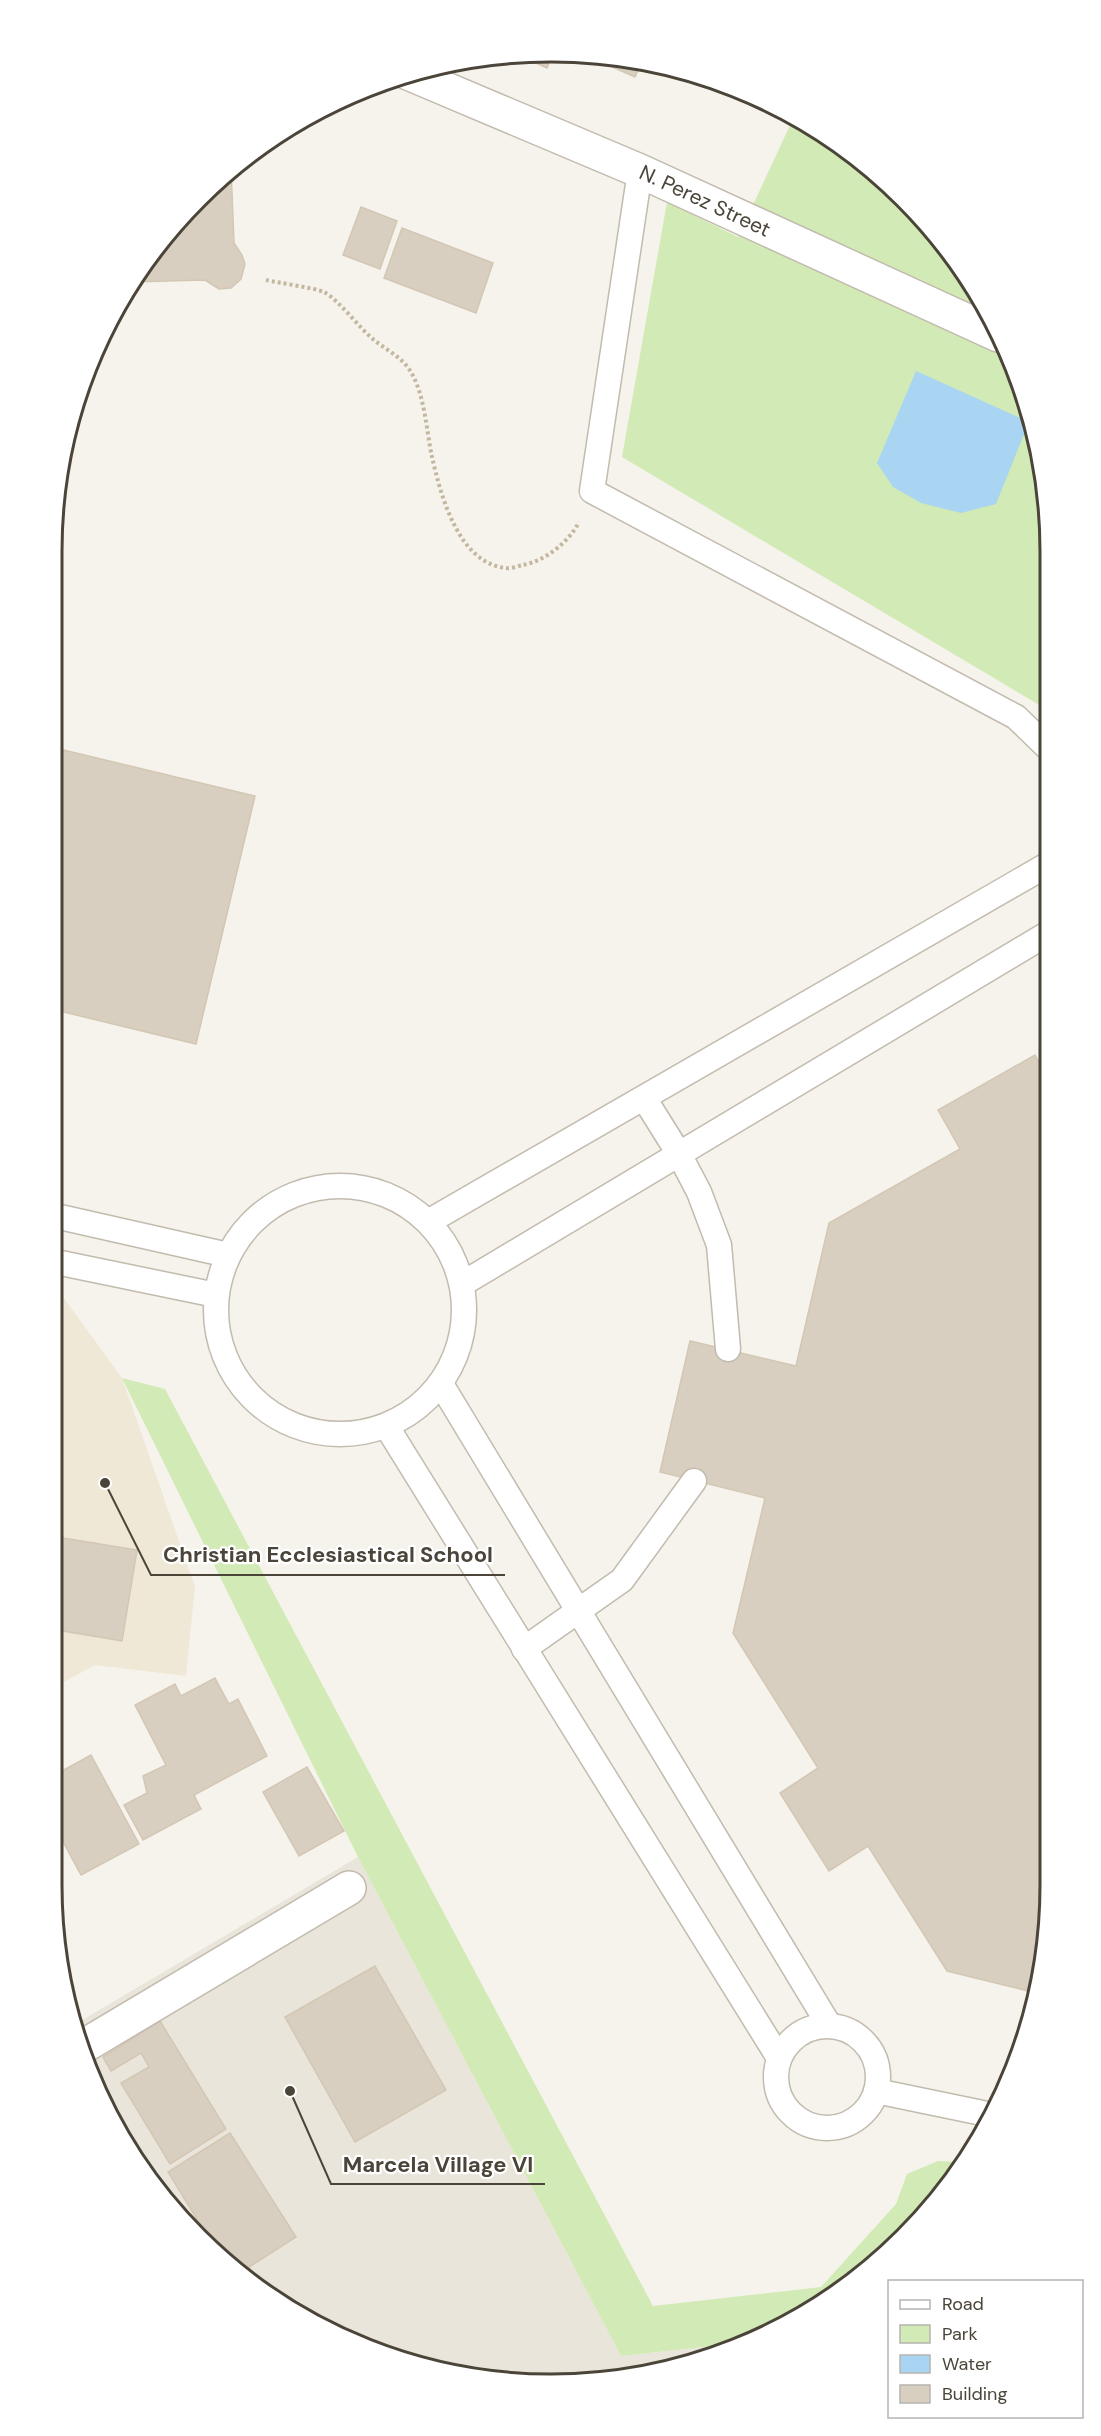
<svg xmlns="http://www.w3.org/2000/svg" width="1101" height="2436" font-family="'DM Sans',sans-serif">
  <rect width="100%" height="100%" fill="#f6f3ec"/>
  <path fill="#eae5da" d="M358 1857 621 2356 749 2342 711 2359 616 2381 453 2375 300 2318 175 2215 118 2135 78 2046 74 2025Z"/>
  <path fill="#efe8d6" d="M51 1289 58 1290 122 1378 195 1587 186 1676 95 1665 51 1689Z"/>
  <g fill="#d2eab5">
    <path d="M792 121 854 154 947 246 1012 359 1046 485V709L622 457 667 202 738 237Z"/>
    <path d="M122 1378 165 1389 653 2306 821 2287 896 2204 907 2174 938 2161 964 2162 926 2215 800 2318 749 2342 621 2356 358 1857Z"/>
  </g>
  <path fill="#a9d4f2" d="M916 371 1029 422 996 504 961 513 921 503 893 487 877 463Z"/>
  <g fill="#d8cfc1" stroke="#d3c7b4" stroke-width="1.5">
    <path d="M516 52H518L553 53 547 68 515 54Z"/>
    <path d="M512 53 508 63 492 56Z"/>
    <path d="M583 54 616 55 642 61 635 77Z"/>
    <path d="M231 168 234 243 242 255 245 264 241 279 231 288 219 289 205 280 131 282 175 221Z"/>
    <path d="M361 207 397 221 380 269 343 255Z"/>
    <path d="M402 228 493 263 476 313 384 278Z"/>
    <path d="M51 747 255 796 196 1044 51 1009Z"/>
    <path d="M1035 1055 1048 1078 1050 1886 1032 1992 947 1971 868 1846 829 1871 780 1793 818 1768 733 1633 765 1498 660 1472 690 1341 796 1366 829 1223 960 1149 938 1110Z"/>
    <path d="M51 1536 137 1550 122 1641 51 1629Z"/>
    <path d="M215 1678 229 1704 238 1699 267 1756 194 1795 201 1809 143 1840 124 1805 147 1793 143 1776 166 1765 135 1705 175 1684 181 1696Z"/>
    <path d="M91 1755 139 1844 81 1875 61 1838 51 1844V1777Z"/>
    <path d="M307 1767 344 1831 299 1856 263 1792Z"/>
    <path d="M375 1966 446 2090 355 2142 285 2017Z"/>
    <path d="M160 2021 226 2129 170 2164 121 2083 149 2067 141 2053 111 2071 103 2057Z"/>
    <path d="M230 2133 296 2237 243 2271 214 2247 168 2172Z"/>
  </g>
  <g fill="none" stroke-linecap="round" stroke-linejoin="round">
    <g stroke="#c2bbae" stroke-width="27">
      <g id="service">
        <path d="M640 171 592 491 1016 717 1046 746"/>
        <path d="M644 1098 679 1154 699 1192 719 1245 728 1349"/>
        <circle cx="340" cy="1310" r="124"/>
        <path d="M51 1215 228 1255"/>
        <path d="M428 1222 1047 865"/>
        <path d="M51 1261 216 1295"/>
        <path d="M462 1284 1047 934"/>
        <path d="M441 1384 829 2025"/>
        <path d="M387 1427 779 2058"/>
        <path d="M524 1649 622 1580 694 1481"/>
        <circle cx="827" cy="2077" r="51"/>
        <path d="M876 2091 992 2115"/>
      </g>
    </g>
    <g stroke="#c2bbae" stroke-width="36">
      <g id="minor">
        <path d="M408 73 640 171 998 335"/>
        <path d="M79 2049 349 1888"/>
      </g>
    </g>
    <path stroke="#c4b79f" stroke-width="4" stroke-dasharray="3 3" stroke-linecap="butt" d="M266 280C279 283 315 288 324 292 340 301 359 328 374 340 385 349 400 356 409 369 425 393 426 429 432 457 441 496 458 562 505 568 511 569 518 566 523 565 545 561 569 542 579 522"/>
    <use href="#service" stroke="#fff" stroke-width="24"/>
    <use href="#minor" stroke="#fff" stroke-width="33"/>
  </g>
  <g text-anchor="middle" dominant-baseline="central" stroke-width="4.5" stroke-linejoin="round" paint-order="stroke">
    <g font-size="21" fill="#4b4439" stroke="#fff">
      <text transform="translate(705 201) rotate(25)">N. Perez Street</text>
    </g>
  </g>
  <path d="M0 0H1101V2436H0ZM551 62H551A489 489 0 0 1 1040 551V1885A489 489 0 0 1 551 2374H551A489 489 0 0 1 62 1885V551A489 489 0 0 1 551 62Z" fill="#fff" fill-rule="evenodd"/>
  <path fill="none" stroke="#4b4439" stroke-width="3" d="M551 62H551A489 489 0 0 1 1040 551V1885A489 489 0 0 1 551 2374H551A489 489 0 0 1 62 1885V551A489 489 0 0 1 551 62Z"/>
  <path fill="none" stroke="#4b4439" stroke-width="2" d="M105 1483L151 1575H505M290 2091L331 2184H545"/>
  <g fill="#4b4439" stroke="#fff" stroke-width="2">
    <circle cx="105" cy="1483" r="6"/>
    <circle cx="290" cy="2091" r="6"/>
  </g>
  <g font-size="22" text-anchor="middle" font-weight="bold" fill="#4b4439" stroke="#fff" stroke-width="4.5" stroke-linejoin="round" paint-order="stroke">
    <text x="328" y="1562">Christian Ecclesiastical School</text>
    <text x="438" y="2172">Marcela Village VI</text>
  </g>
  <rect x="888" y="2280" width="195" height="138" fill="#ffffff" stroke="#b7b4b0" stroke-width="1.5"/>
  <rect x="900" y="2300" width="30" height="9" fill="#ffffff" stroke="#b7b4b0" stroke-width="1.5"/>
  <text x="942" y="2310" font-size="18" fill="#4b4439">Road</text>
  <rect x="900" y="2325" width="30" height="18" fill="#d2eab5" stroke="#b7b4b0" stroke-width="1.5"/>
  <text x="942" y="2340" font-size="18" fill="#4b4439">Park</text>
  <rect x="900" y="2355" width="30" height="18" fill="#a9d4f2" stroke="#b7b4b0" stroke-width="1.5"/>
  <text x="942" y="2370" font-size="18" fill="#4b4439">Water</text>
  <rect x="900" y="2385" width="30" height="18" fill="#d8cfc1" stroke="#b7b4b0" stroke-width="1.5"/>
  <text x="942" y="2400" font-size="18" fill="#4b4439">Building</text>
</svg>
